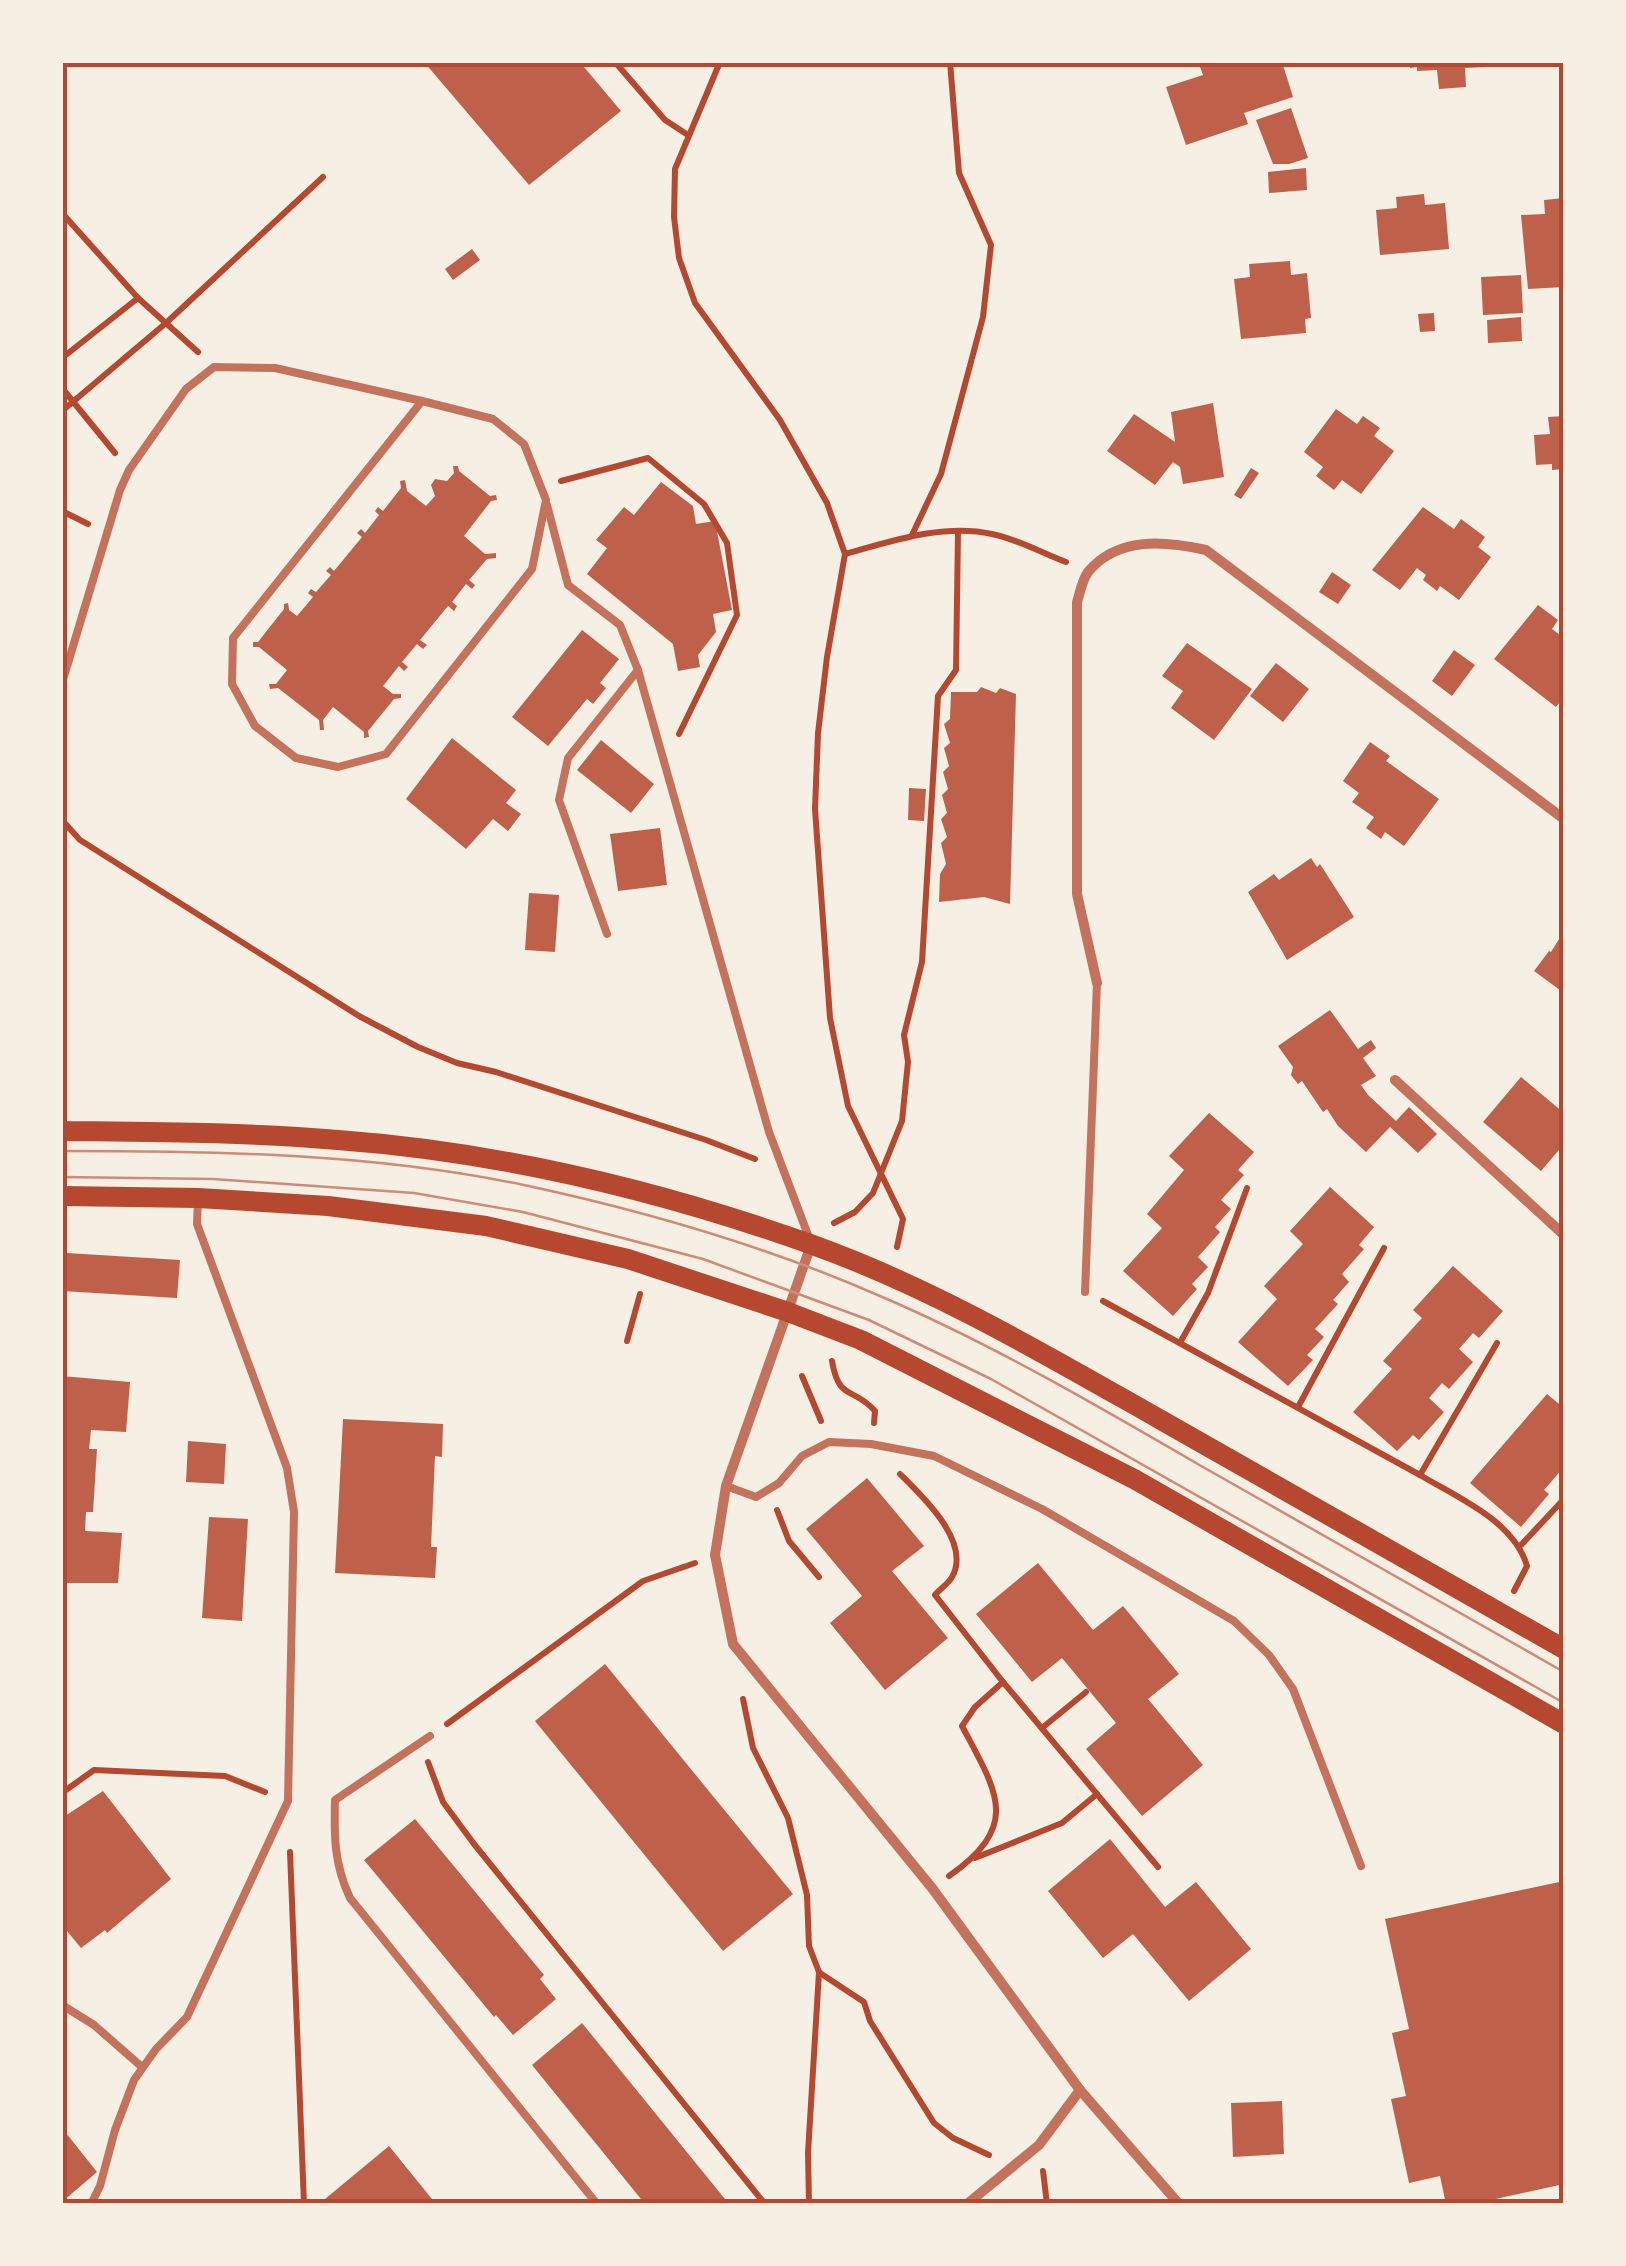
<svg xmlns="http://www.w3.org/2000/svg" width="1626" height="2266" font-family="Rubik,sans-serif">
  <rect width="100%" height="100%" fill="#f6efe4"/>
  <g fill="#bf614a">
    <path d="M424 62H590L584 67 621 111 529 185Z"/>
    <path d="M1214 62H1282L1293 97 1244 113 1248 124 1186 145 1166 87 1203 75 1200 67Z"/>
    <path d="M1410 62H1484L1485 67 1465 68 1466 87 1439 89 1437 70 1417 71V67L1410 68Z"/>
    <path d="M1291 108 1308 158 1289 164H1273L1256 120Z"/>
    <path d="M1306 168 1307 190 1269 193 1268 172Z"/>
    <path d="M1424 194 1425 205 1445 203 1449 249 1380 255 1376 210 1397 208 1396 197Z"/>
    <path d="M1564 198V287L1528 289 1521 215 1545 214 1544 200Z"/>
    <path d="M472 249 480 260 453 280 445 269Z"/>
    <path d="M1290 261 1291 275 1307 273 1311 318 1305 319 1306 333 1241 339 1234 279 1250 277 1249 264Z"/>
    <path d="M1521 275 1523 313 1483 315 1481 277Z"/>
    <path d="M1434 313 1435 331 1420 332 1418 314Z"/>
    <path d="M1521 317 1522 341 1488 343 1487 320Z"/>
    <path d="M1213 403 1224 477 1183 484 1180 467 1173 462 1155 485 1107 451 1134 414 1175 442 1171 412Z"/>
    <path d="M1336 409 1357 424 1363 416 1380 428 1374 436 1394 451 1361 494 1342 480 1334 490 1316 476 1323 467 1304 452Z"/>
    <path d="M1564 416V469L1552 470V464L1536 465 1534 435 1550 434 1548 417Z"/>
    <path d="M453 466H458L459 471 490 496 496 495 497 500 491 501 464 536 485 554 496 553V558L487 559 469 580 475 585 472 589 466 584 452 602 457 606 454 611 448 606 420 640 427 645 423 649 417 644 402 662 408 667 404 671 399 666 383 686 393 694H401V698L394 699 368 731 369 737 364 738V732L333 707 323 720 324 730H320L319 720 278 688 270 689 269 684H276L287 670 259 647H253V642H258L284 609V604L288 603 289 610 297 616 313 597 308 593 311 589 316 592 331 575 326 571 330 567 334 571 362 537 357 533 361 529 365 533 379 515 375 511 378 507 383 511 401 488 400 481 405 480 407 491 426 506 435 496 431 485 435 479 447 481 454 473Z"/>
    <path d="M1251 468 1259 473 1241 499 1234 495Z"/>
    <path d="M661 482 693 506 696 524 715 521 732 610 713 614 716 632 698 655 700 667 678 671 673 644 587 574 607 548 596 540 624 507 634 515Z"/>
    <path d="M1423 507 1454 529 1461 519 1485 537 1478 547 1491 557 1459 600 1440 586 1437 591 1423 580 1426 575 1417 568 1400 590 1372 570Z"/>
    <path d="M1332 572 1351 585 1338 604 1319 592Z"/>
    <path d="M1538 605 1558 620 1552 629 1564 638V697L1556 707 1494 659Z"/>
    <path d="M582 630 619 659 600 683 606 688 593 704 587 699 548 746 512 717Z"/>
    <path d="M1187 643 1252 689 1214 740 1171 708 1183 691 1162 676Z"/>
    <path d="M1454 650 1475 665 1452 696 1432 681Z"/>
    <path d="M1276 663 1309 689 1283 722 1250 696Z"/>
    <path d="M981 687 996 693 1000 688 1016 694 1010 904 984 897 939 902 940 874 946 864 941 843 947 837 941 819 947 813 942 795 948 789 943 772 949 766 944 748 950 743 944 724 950 719 951 692H977Z"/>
    <path d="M452 738 516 790 506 803 521 814 508 831 493 819 466 849 406 799Z"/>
    <path d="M601 740 654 784 631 813 577 770Z"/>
    <path d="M1370 742 1390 756 1386 761 1439 799 1404 846 1385 832 1381 839 1366 828 1374 817 1352 802 1359 793 1343 781Z"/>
    <path d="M909 788 926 789 924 821 908 820Z"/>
    <path d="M660 828 667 885 618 891 610 834Z"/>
    <path d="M1311 858 1317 867 1320 864 1354 917 1287 960 1248 892 1274 874 1279 880Z"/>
    <path d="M529 893 559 895 555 952 525 950Z"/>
    <path d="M1564 931V993L1534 971 1549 951 1551 952Z"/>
    <path d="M1330 1010 1358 1049 1371 1040 1376 1048 1363 1058 1376 1076 1361 1085 1368 1095 1396 1121 1409 1107 1437 1134 1418 1153 1390 1127 1366 1152 1338 1126 1327 1109 1323 1112 1302 1081 1298 1084 1291 1075 1293 1067 1278 1046Z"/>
    <path d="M1521 1077 1564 1113V1144L1541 1171 1483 1122Z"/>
    <path d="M1209 1113 1254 1152 1238 1170 1244 1175 1221 1200 1231 1209 1215 1227 1220 1232 1198 1257 1208 1267 1192 1284 1197 1289 1173 1316 1123 1271 1162 1228 1147 1214 1184 1170 1169 1156Z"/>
    <path d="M1330 1187 1374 1227 1359 1245 1364 1249 1342 1274 1349 1282 1333 1300 1338 1304 1315 1329 1324 1337 1307 1355 1313 1360 1288 1386 1238 1342 1277 1299 1264 1286 1303 1244 1290 1231Z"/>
    <path d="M67 1253 180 1260 177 1298 62 1291V1263H67Z"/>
    <path d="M1453 1266 1503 1311 1479 1338 1473 1333 1459 1349 1473 1362 1449 1389 1442 1383 1429 1398 1444 1412 1419 1440 1413 1435 1397 1451 1353 1412 1392 1369 1383 1361 1422 1318 1413 1310Z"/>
    <path d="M62 1376 130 1382 126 1432 91 1430 89 1449H97L93 1512H86L85 1531 122 1533 118 1583H62Z"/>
    <path d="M1547 1394 1564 1408V1467L1544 1490 1549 1494 1521 1527 1470 1483Z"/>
    <path d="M343 1419 443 1424 442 1457 435 1456 431 1547H437L435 1578 335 1573Z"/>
    <path d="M188 1441 226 1444 224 1484 186 1482Z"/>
    <path d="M867 1478 924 1546 892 1571 948 1638 885 1690 830 1623 862 1596 806 1529Z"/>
    <path d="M209 1517 248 1519 242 1621 202 1618Z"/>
    <path d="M1038 1563 1093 1630 1123 1606 1179 1674 1148 1699 1203 1765 1142 1816 1086 1749 1116 1723 1062 1658 1032 1682 976 1614Z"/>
    <path d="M605 1664 793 1894 723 1951 535 1721Z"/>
    <path d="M103 1791 171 1879 107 1933 105 1930 81 1948 62 1925V1818Z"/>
    <path d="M415 1819 544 1975 540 1979 556 1999 513 2035 496 2015 494 2017 364 1860Z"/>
    <path d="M1110 1839 1165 1907 1196 1882 1251 1949 1189 2001 1133 1934 1103 1958 1048 1891Z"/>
    <path d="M1564 1881V2184L1473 2204H1446L1440 2176 1409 2183 1391 2099 1406 2096 1392 2033 1409 2029 1385 1919Z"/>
    <path d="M582 2023 729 2204H645L532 2065Z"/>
    <path d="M1282 2101 1284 2154 1233 2157 1231 2103Z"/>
    <path d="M62 2128 97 2172 62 2202Z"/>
    <path d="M389 2146 436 2204H319Z"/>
  </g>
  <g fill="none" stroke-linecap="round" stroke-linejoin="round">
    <g stroke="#b5482f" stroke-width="6">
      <path d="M615 62 665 120 688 135"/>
      <path d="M720 62 675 169 674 217 679 258 695 303 780 420 827 503 845 554 827 657 818 733 815 809 830 1018 848 1106 903 1219 897 1247"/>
      <path d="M62 213 138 298 198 352"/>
      <path d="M62 358 138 298"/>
      <path d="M62 388 115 453"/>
      <path d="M62 411 166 323 323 177"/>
      <path d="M561 481 648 458 704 504 727 543 737 615 679 734"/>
      <path d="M62 511 88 524"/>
      <path d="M912 535 941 474 983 317 991 245 959 173 950 62"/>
      <path d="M845 554C892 541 944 523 992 534 1017 539 1042 553 1066 562"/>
      <path d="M62 820 80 840 359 1016 418 1047 457 1063 496 1072 706 1140 755 1159"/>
      <path d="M834 1223 855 1212 873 1193 902 1121 908 1062 904 1035 922 962 938 696 956 670 958 532"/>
      <path d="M1103 1301 1420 1475 1497 1343"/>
      <path d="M627 1341 640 1294"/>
      <path d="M1181 1341 1208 1293 1247 1188"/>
      <path d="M832 1361C839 1402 853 1386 875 1411L874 1423"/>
      <path d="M802 1376 821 1421"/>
      <path d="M1298 1407 1384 1248"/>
      <path d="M900 1474C922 1496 972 1542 952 1577 949 1583 940 1589 935 1595L1003 1682 1158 1867"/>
      <path d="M1420 1475C1458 1498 1514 1521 1527 1566L1514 1591"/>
      <path d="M777 1510 789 1541 819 1577"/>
      <path d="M1521 1545 1564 1499"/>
      <path d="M743 1699 753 1748 788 1818 807 1895 809 1946 819 1972 808 2153 809 2204"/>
      <path d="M447 1724 643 1581 695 1563"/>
      <path d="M1042 1728 1086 1692"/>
      <path d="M428 1762 443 1802 474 1844 765 2204"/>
      <path d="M66 1790 94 1770 225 1776 265 1792"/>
      <path d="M290 1852 304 2204"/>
      <path d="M975 1858 1062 1823 1097 1794"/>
      <path d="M949 1876C1021 1825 998 1794 962 1726L975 1707 1003 1682"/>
      <path d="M820 1973 864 2002 870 2021 934 2123 953 2138 989 2155"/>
      <path d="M1043 2171 1047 2204"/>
    </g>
    <g stroke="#c5725c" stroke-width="8">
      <path d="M547 505 568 585 620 625 638 670 769 1132 811 1243"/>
      <path d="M62 683 120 490 129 470 186 389 214 367 275 368 422 401 493 419 524 444 546 500 532 569 386 754 338 767 296 758 255 726 232 684 233 638 422 401"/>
      <path d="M607 934 559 800 568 758 638 670"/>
      <path d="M1085 1292 1097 983"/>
      <path d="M726 1486 756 1497 779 1483 802 1456 829 1442 871 1444 934 1456 1042 1509 1234 1621 1269 1655 1293 1689 1361 1866"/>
      <path d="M430 1736 335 1800C334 1836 334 1864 350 1898L597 2204"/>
      <path d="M62 2005 94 2025 142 2067"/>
      <path d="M91 2204 100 2186 115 2130 134 2080 156 2049 187 2017 288 1801 294 1512 287 1468 197 1224 198 1198"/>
    </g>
    <g stroke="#c5725c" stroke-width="10">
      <path d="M1097 983 1077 894V602C1080 593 1082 580 1088 572 1118 536 1165 541 1206 550L1564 819"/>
      <path d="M1395 1080 1564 1235"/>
      <path d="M811 1245 726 1486 715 1555 733 1644 932 1888 1080 2090 1179 2204"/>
      <path d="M967 2204 1039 2145 1080 2090"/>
    </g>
    <g stroke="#b5482f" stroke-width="20">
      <path d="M62 1131C155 1132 247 1132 338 1140 499 1152 662 1191 813 1245 935 1289 1048 1356 1161 1420 1295 1496 1429 1572 1564 1649"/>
      <path d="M62 1196 198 1198 328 1206 486 1226 628 1259 788 1312 861 1340 1134 1479 1564 1724"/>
    </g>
    <g stroke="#cf8b77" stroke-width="2.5">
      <path d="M62 1151C217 1151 371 1153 524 1185 645 1211 766 1246 880 1296 992 1344 1098 1406 1203 1467 1323 1535 1443 1604 1564 1672"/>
      <path d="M62 1177 213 1179 414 1193 523 1212 703 1259 869 1320 991 1379 1564 1703"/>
    </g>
  </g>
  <rect width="1626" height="2266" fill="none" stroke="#f6efe4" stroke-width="130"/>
  <rect x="65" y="65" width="1496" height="2136" fill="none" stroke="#b5482f" stroke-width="4"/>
</svg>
